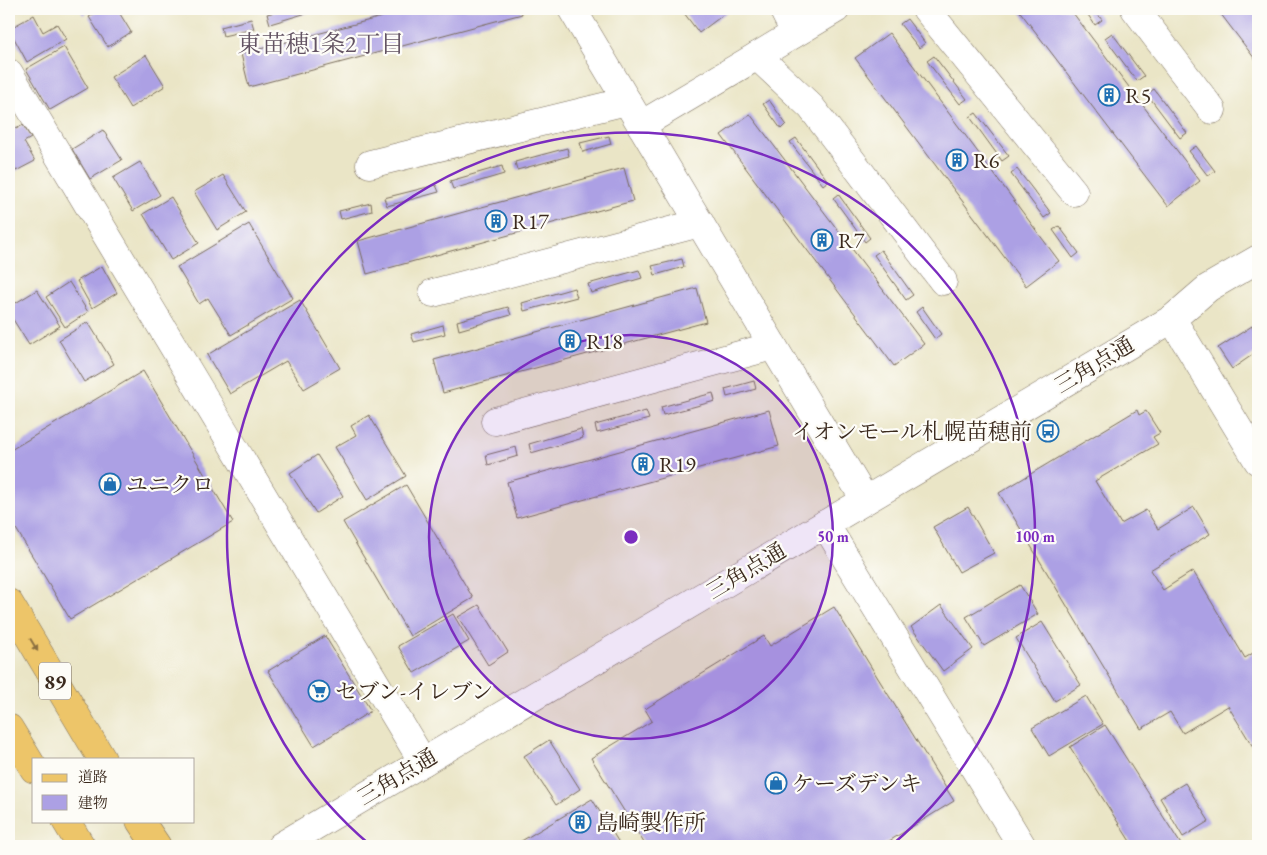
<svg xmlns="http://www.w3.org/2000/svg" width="1267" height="855" font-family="'EB Garamond','Noto Serif JP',serif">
  <rect width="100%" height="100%" fill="#fdfcf7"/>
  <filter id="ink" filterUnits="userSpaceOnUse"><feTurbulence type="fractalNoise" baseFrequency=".02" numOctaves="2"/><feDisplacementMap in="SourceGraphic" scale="10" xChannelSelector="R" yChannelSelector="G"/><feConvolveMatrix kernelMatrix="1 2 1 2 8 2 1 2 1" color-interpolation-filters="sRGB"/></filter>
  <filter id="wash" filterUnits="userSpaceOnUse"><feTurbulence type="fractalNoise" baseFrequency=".0096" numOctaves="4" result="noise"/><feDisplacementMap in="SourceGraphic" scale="20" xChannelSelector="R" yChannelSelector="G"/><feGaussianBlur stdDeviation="1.12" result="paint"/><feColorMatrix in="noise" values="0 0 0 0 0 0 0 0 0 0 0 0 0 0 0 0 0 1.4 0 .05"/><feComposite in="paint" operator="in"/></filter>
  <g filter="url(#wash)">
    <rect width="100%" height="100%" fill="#eae5c6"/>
    <g id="blocks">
      <g fill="#aca0e4">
        <path d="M80 9H93L83 15Z"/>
        <path d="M101 9H117L131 32 108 47 89 17Z"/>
        <path d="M287 9H320L270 24 267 14Z"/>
        <path d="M412 9H521L522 14 249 87 241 54Z"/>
        <path d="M681 9H731L699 33Z"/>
        <path d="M1018 9H1070L1200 181 1168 206Z"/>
        <path d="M1084 9H1094L1102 20 1095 25Z"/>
        <path d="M1217 9H1258V63Z"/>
        <path d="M34 15 43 32 57 24 66 39 27 62 9 29Z"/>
        <path d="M251 19 254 29 223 36 221 27Z"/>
        <path d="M907 19 925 43 919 48 900 24Z"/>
        <path d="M889 33 1059 261 1026 286 855 58Z"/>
        <path d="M1112 33 1144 76 1137 81 1105 38Z"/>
        <path d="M64 47 88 88 50 110 26 69Z"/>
        <path d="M146 55 165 86 130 108 111 77Z"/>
        <path d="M934 56 967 99 960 104 927 61Z"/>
        <path d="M1154 89 1187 133 1180 138 1147 94Z"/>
        <path d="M769 100 786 124 781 129 763 104Z"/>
        <path d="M976 113 1009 156 1002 161 970 117Z"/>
        <path d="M750 114 924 344 894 366 721 135Z"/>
        <path d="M11 119 16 129 23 125 31 138 24 142 35 161 16 171 9 158V120Z"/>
        <path d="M103 130 122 160 90 179 72 149Z"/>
        <path d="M609 136 611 144 583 152 580 143Z"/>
        <path d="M796 138 828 181 823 185 790 142Z"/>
        <path d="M1196 146 1215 171 1208 176 1189 151Z"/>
        <path d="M567 148 569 156 517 170 515 162Z"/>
        <path d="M140 162 160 195 133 211 113 178Z"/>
        <path d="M502 166 504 174 453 189 450 181Z"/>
        <path d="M624 168 633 201 367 274 358 241Z"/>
        <path d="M1017 169 1051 213 1044 218 1011 174Z"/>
        <path d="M223 175 246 212 217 230 194 192Z"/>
        <path d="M436 185 439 192 387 206 384 198Z"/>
        <path d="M838 194 870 238 865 242 833 198Z"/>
        <path d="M171 197 199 243 171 260 143 214Z"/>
        <path d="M371 203 372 211 341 219 339 211Z"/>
        <path d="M249 224 293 298 231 335 208 298 199 304 177 267Z"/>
        <path d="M1059 226 1079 253 1073 258 1053 230Z"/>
        <path d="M881 250 913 295 906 300 874 255Z"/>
        <path d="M682 259 684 267 655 275 652 266Z"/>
        <path d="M102 266 117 293 92 308 77 281Z"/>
        <path d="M639 270 642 278 591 293 588 284Z"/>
        <path d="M69 282 88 312 65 327 46 297Z"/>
        <path d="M574 288 577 297 524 311 522 303Z"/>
        <path d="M697 288 706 322 443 393 434 360Z"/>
        <path d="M37 290 60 326 29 345 9 313V307Z"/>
        <path d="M300 300 340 368 304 389 286 361 230 394 207 355Z"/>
        <path d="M508 307 511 315 459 330 457 321Z"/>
        <path d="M922 307 941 334 935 339 916 312Z"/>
        <path d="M88 322 114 364 84 382 59 340Z"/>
        <path d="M443 325 445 334 414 342 411 334Z"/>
        <path d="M1252 326 1258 335V351L1232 369 1218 348Z"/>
        <path d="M143 371 233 522 70 619 9 517V451Z"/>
        <path d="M754 381 756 389 727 397 725 389Z"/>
        <path d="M713 393 715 401 663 415 661 407Z"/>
        <path d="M769 410 779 446 517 518 507 482Z"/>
        <path d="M1137 410 1139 415 1146 411 1160 433 1153 437 1158 444 1095 481 1121 524 1146 510 1158 529 1194 507 1210 534 1150 570 1163 590 1193 571 1245 658 1258 650V755L1228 706 1183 733 1170 712 1141 729 999 493Z"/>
        <path d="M646 411 649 419 597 433 595 425Z"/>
        <path d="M369 415 406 476 367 500 335 447 356 435 351 426Z"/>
        <path d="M581 429 583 438 531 453 529 444Z"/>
        <path d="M516 447 518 456 488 465 486 455Z"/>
        <path d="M317 455 343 496 316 513 290 473Z"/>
        <path d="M406 485 473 598 410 636 343 522Z"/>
        <path d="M968 507 994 553 959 572 933 527Z"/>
        <path d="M1020 585 1038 614 984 646 966 617Z"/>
        <path d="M479 605 508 652 488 665 458 617Z"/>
        <path d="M941 605 973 649 943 671 911 627Z"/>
        <path d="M834 607 954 801 881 846H646L591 758 652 721 645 709 764 636 770 646Z"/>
        <path d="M453 614 469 641 414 673 398 646Z"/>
        <path d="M1042 622 1081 685 1055 701 1016 638Z"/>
        <path d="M325 636 371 711 314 746 268 671Z"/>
        <path d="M1086 696 1103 724 1049 756 1032 728Z"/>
        <path d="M1105 725 1182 846H1133L1070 747Z"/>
        <path d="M549 740 580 789 556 805 524 756Z"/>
        <path d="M1185 783 1209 821 1183 837 1160 798Z"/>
        <path d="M592 799 621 846H513Z"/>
      </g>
    </g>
  </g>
  <g filter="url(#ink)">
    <use href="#blocks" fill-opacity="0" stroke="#786b59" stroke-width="1"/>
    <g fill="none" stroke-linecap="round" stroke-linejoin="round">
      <g stroke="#786b59" stroke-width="29">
        <g id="minor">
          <path d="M572 9 865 500"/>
          <path d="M783 9 795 33"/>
          <path d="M926 9 1074 192"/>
          <path d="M1135 9 1212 110"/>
          <path d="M757 56 811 107 943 281"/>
          <path d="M9 73 423 762"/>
          <path d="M641 125 836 9"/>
          <path d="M370 164 627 101"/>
          <path d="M433 293 700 223"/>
          <path d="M1172 319 1258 461"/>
          <path d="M495 421 773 346"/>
          <path d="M825 524 1022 846"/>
          <path d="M281 846 1172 319 1208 288 1258 259"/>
        </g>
      </g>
      <g stroke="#786b59" stroke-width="29">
        <g id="major">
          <path d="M9 603 102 759"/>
          <path d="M9 728 34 769"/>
          <path d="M66 821 81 846"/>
          <path d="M140 821 157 846"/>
        </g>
      </g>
      <use href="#minor" stroke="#fff" stroke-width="28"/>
      <use href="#major" stroke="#edc569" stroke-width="28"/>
    </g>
    <defs><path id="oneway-solid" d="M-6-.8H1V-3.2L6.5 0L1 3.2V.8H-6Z" transform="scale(1.25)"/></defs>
    <use fill="#8b7040" href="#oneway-solid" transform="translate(34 645) rotate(59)"/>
  </g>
  <circle cx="631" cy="537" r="202" fill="#7b2cbf" fill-opacity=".12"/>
  <g fill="none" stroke="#7b2cbf" stroke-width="2.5">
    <circle cx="631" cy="537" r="202"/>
    <path d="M369 844A404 404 0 1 1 893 844"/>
  </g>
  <defs>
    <g id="building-ring" transform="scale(1.125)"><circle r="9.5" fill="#fdfcf7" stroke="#1f6fb2" stroke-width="1.5"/><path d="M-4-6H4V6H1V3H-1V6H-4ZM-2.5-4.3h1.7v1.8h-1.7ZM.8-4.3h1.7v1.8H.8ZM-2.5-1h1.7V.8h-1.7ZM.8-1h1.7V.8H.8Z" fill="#1f6fb2"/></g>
    <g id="bus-ring" transform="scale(1.125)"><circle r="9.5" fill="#fdfcf7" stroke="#1f6fb2" stroke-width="1.5"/><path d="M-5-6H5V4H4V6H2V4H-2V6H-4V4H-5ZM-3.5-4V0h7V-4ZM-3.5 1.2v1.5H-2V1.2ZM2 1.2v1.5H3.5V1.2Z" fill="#1f6fb2"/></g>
    <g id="shop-ring" transform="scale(1.125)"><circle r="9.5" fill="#fdfcf7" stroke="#1f6fb2" stroke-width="1.5"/><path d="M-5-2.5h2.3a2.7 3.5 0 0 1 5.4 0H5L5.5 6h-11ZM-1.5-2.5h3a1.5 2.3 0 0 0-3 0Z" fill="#1f6fb2"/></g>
    <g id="supermarket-ring" transform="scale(1.125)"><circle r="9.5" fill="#fdfcf7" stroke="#1f6fb2" stroke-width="1.5"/><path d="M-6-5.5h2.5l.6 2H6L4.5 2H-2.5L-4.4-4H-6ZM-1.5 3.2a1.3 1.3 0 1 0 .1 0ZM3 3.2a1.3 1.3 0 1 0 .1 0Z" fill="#1f6fb2"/></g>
  </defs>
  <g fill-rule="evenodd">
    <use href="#building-ring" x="1109" y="95"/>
    <use href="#building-ring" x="957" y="160"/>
    <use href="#building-ring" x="496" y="221"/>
    <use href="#building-ring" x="822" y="240"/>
    <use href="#building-ring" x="570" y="341"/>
    <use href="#bus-ring" x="1048" y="431"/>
    <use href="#building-ring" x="643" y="464"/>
    <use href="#shop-ring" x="110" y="484"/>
    <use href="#supermarket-ring" x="319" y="691"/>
    <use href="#shop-ring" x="776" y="783"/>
    <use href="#building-ring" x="580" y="822"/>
  </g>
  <g text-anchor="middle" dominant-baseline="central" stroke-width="4.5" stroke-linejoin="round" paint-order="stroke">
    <rect fill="#fdfcf7" stroke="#75695f" stroke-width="1" x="39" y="662.5" width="32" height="37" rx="4"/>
    <g font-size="21" font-weight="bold" fill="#3b2a1e">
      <text x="55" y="681">89</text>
    </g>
    <g font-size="22" fill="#3b2a1e" stroke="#fdfcf7" text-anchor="start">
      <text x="1125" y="95">R5</text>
      <text x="973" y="160">R6</text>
      <text x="512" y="221">R17</text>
      <text x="838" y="240">R7</text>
      <text x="586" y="341">R18</text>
      <text x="1032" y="431" text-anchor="end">イオンモール札幌苗穂前</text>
      <text x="659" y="464">R19</text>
      <text x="126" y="484">ユニクロ</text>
      <text x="335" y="691">セブン-イレブン</text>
      <text x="792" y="783">ケーズデンキ</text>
      <text x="596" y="822">島崎製作所</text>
    </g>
    <g font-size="22" fill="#3b2a1e" stroke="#fdfcf7">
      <text transform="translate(1094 365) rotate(-31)">三角点通</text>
      <text transform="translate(746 571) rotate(-31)">三角点通</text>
      <text transform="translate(397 777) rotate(-31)">三角点通</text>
    </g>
    <g font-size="24" fill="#635363" stroke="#fdfcf7">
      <text x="321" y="43">東苗穂1条2丁目</text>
    </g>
  </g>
  <circle cx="631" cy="537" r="8" fill="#7b2cbf" stroke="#fdfcf7" stroke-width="2.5"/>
  <g font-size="15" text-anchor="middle" font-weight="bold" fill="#7b2cbf" stroke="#fdfcf7" stroke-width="4.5" stroke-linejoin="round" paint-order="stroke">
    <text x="833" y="542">50 m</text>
    <text x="1035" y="542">100 m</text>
  </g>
  <rect width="1267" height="855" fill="none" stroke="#fdfcf7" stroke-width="30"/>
  <rect x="32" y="758" width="162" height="65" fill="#fdfcf7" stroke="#afa8a0"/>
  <rect x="42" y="774" width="25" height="8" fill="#edc569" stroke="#afa8a0"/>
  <text x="78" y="782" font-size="15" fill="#3b2a1e">道路</text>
  <rect x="42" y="795" width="25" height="15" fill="#aca0e4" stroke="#afa8a0"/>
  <text x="78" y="808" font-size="15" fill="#3b2a1e">建物</text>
</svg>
